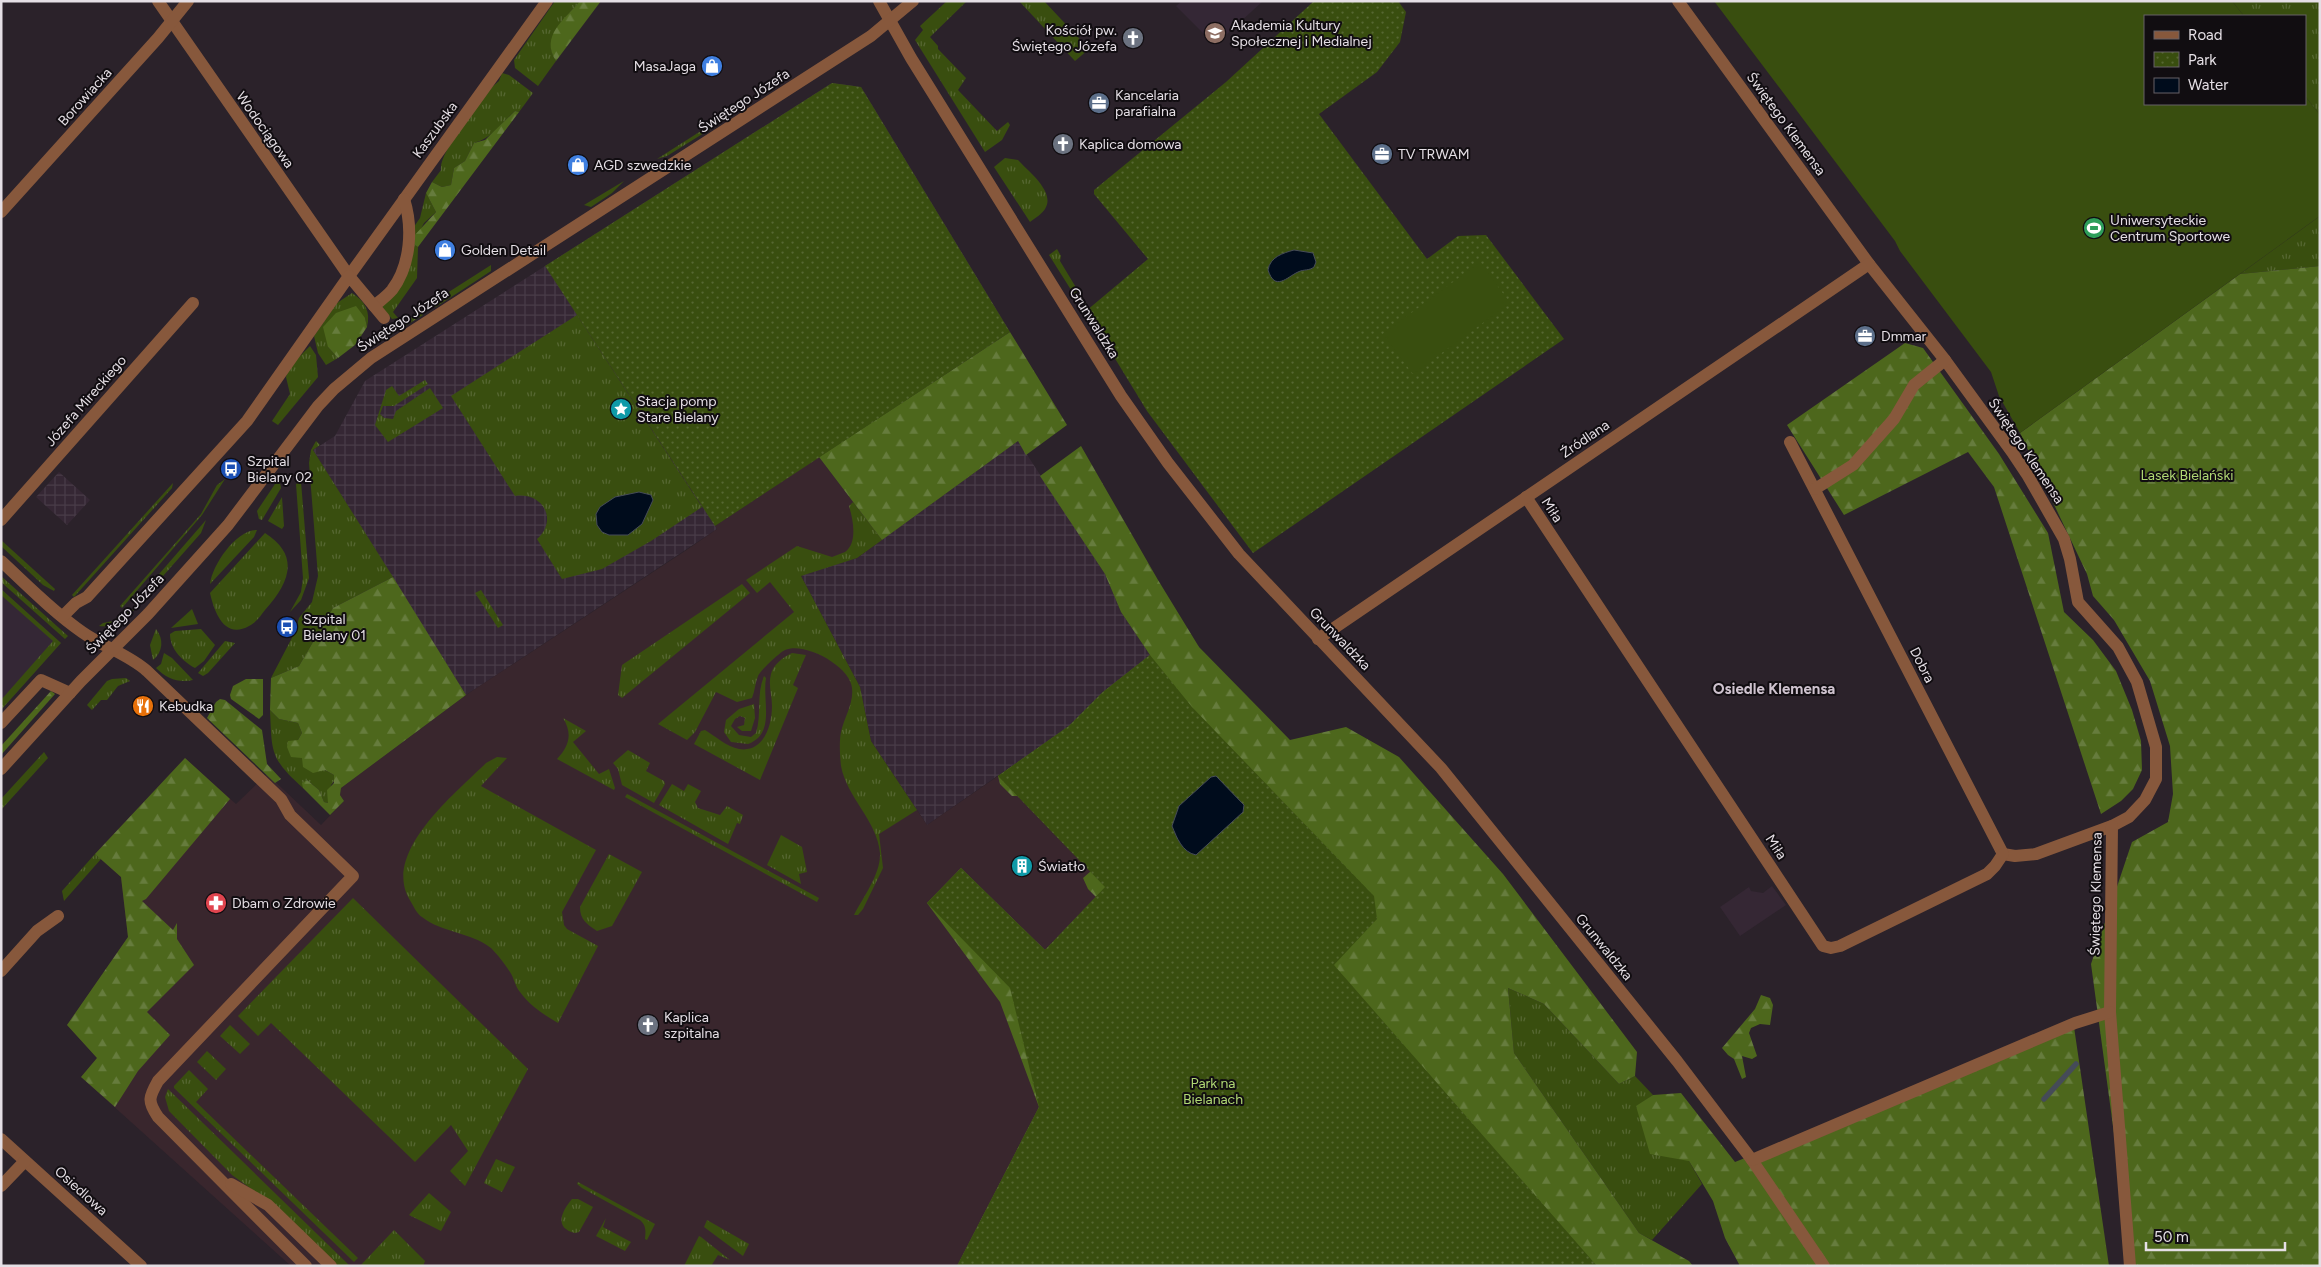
<svg xmlns="http://www.w3.org/2000/svg" width="2321" height="1267" font-family="Figtree,sans-serif">
  <defs>
    <pattern id="industrial-grid" width="8" height="8" patternUnits="userSpaceOnUse" patternTransform="scale(1.25)"><rect width="8" height="8" fill="#352734"/><path d="M0 4h8M4 0v8" fill="none" stroke="#483c48"/></pattern>
    <pattern id="grass-tufts" width="24" height="20" patternUnits="userSpaceOnUse" patternTransform="scale(1.25)"><rect width="24" height="20" fill="#394e0f"/><path d="M3 7l-1-3M5 7V3M7 7l1-3M15 17l-1-3M17 17v-4M19 17l1-3" fill="none" stroke="#566732"/></pattern>
    <pattern id="forest-firs" width="22" height="20" patternUnits="userSpaceOnUse" patternTransform="scale(1.25)"><rect width="22" height="20" fill="#4d671c"/><path d="M5 1l3.5 6h-7zM16 11l3.5 6h-7z" fill="#667c3d"/></pattern>
    <pattern id="park-dots" width="8" height="8" patternUnits="userSpaceOnUse" patternTransform="scale(1.25)"><rect width="8" height="8" fill="#394e0f"/><path d="M2 2h.1M6 6h.1" fill="none" stroke="#566732" stroke-width="1.8" stroke-linecap="round"/></pattern>
  </defs>
  <rect width="100%" height="100%" fill="#2b222a"/>
  <path fill="#352734" d="M1772 886 1786 905 1740 936 1720 907 1749 887 1751 891 1763 893Z"/>
  <g fill="url(#industrial-grid)">
    <path d="M832 83 861 87 1010 332 715 525 717 529 466 695 313 450 335 436 365 381Z"/>
    <path d="M1018 441 1105 574 1121 612 1150 655 1103 692 1069 726 927 825 871 741 860 687 801 576 818 568 857 558Z"/>
    <path d="M59 472 90 500 67 525 36 497Z"/>
  </g>
  <g fill="#342735">
    <path d="M1182 1H1263L1215 45 1176 6Z"/>
    <path d="M1 589 61 643 1 710Z"/>
  </g>
  <path fill="#39262d" d="M819 457 882 540 857 558 818 568 801 576 860 687 871 741 927 825 998 776 1106 887 1045 950 961 868 1010 988 1039 1107 957 1266H291L81 1077 97 1058 67 1025 128 937 121 877 95 854 185 758 236 804 267 774 321 825 344 801 340 795 341 788 466 695 688 549 717 529 715 526Z"/>
  <g fill="url(#grass-tufts)">
    <path d="M555 1H580C565 19 541 38 556 61L538 86 515 68 514 60Z"/>
    <path d="M947 1H967L930 37 938 46V49L966 78 958 90 997 131 1008 122 1010 125 1002 140 985 152 915 40 923 30 920 26Z"/>
    <path d="M1019 1H1044L1089 49 1075 61Z"/>
    <path d="M2232 1H2320V115L2305 96V16H2244Z"/>
    <path d="M502 73 509 75 533 93 519 112 515 111C501 123 493 138 474 143L465 161 454 168 451 185 442 187 432 182 441 170C438 153 480 103 492 87L499 81Z"/>
    <path d="M715 122 712 128 667 156 657 159Z"/>
    <path d="M1005 158 1018 160C1028 171 1056 192 1045 209 1042 214 1035 218 1030 222L994 167Z"/>
    <path d="M624 181 612 193 591 207 584 205Z"/>
    <path d="M426 193 436 212 424 223 413 244 418 247 417 278 393 312 398 318 392 319 383 308V304L397 287 411 231 420 218Z"/>
    <path d="M2320 216V266L2240 274Z"/>
    <path d="M1057 249 1061 256 1060 261 1089 309 1085 312 1049 255Z"/>
    <path d="M491 265V271L436 307 430 304Z"/>
    <path d="M352 293C365 301 371 312 367 327L365 318 328 347 338 358 326 365 318 353 314 336 337 303Z"/>
    <path d="M421 311 423 315 371 347 367 346Z"/>
    <path d="M577 315 702 507 651 541 602 569 562 579 537 539C559 519 542 492 515 496L451 396Z"/>
    <path d="M310 346 316 355 318 377 278 425 272 421 290 394 286 377 290 366Z"/>
    <path d="M425 380 428 384 394 406H383L380 414 384 418 393 419 396 411 430 388 443 408 388 442 375 425 386 390 392 386 399 396Z"/>
    <path d="M316 441 320 445 313 450 393 577 333 608 299 666 271 678 295 632 299 618 312 602 318 576 309 463 311 450Z"/>
    <path d="M225 479 202 515 122 608 120 606 201 514 217 485Z"/>
    <path d="M277 481 280 483 281 488 262 520 259 519 257 511Z"/>
    <path d="M301 482 309 578 301 600 290 612 301 592 303 578 296 484Z"/>
    <path d="M173 483 172 488 74 597 72 595Z"/>
    <path d="M282 497 284 526 282 529 268 521Z"/>
    <path d="M853 502 882 540 857 558 801 576 860 687 871 741 917 810 879 834 883 868 863 909 858 915H854C863 897 881 874 880 853 877 820 847 798 841 766 840 757 839 742 841 732 844 718 854 703 852 688 851 667 805 641 785 650 780 652 760 671 758 676 755 683 755 691 752 698L737 702 716 692 695 732 687 740 658 724 794 612 770 582 757 593 746 580 797 546 832 557 845 552C858 543 853 519 849 506Z"/>
    <path d="M206 520 201 533 141 601 140 596Z"/>
    <path d="M257 530 254 537 210 584C212 565 236 530 257 530Z"/>
    <path d="M265 533C301 556 289 583 265 610 261 615 256 623 249 626 224 640 214 611 210 593Z"/>
    <path d="M1 540 55 589 54 591 43 585 1 546Z"/>
    <path d="M1 576 68 636 65 639 1 582Z"/>
    <path d="M742 584 750 593 622 698 618 695 622 665Z"/>
    <path d="M1 589 61 643 1 710V700L53 641 1 595Z"/>
    <path d="M481 590 503 625 498 628 475 593Z"/>
    <path d="M130 609 134 610C124 621 114 628 99 626L103 623 113 621Z"/>
    <path d="M192 609 198 624 171 628Z"/>
    <path d="M156 629C164 639 163 652 153 660L150 645Z"/>
    <path d="M201 629 215 645 204 661 195 668C182 661 170 649 170 634L175 631Z"/>
    <path d="M225 641 235 643 208 673 203 676 198 673Z"/>
    <path d="M164 653 172 658 193 680C179 683 167 679 156 668L161 664Z"/>
    <path d="M792 653 806 655 793 685 798 688 760 780 694 744 701 731 705 730C715 736 727 747 739 749 764 753 772 725 772 706 772 695 768 685 771 674 773 665 783 657 792 653Z"/>
    <path d="M764 676 766 678C762 700 776 734 748 744L731 742 724 732 726 720 739 709 754 704 755 718 751 731H742L737 727 744 725 745 718 740 716 735 719 731 726 739 735 751 737 756 733C762 714 756 695 764 676Z"/>
    <path d="M112 679 126 678 130 681 118 686 107 700H101L92 710 87 705 107 681Z"/>
    <path d="M270 710 279 719 298 723 302 733 298 740 303 758 334 775 335 780 331 785 328 803 324 802 319 790 307 780 303 783V788C270 758 272 753 270 710Z"/>
    <path d="M563 718 586 731 573 742 599 774 609 769 615 788 614 790 557 759C569 746 573 734 563 718Z"/>
    <path d="M628 750 650 763 646 771 664 781 665 784 654 803 622 785 618 769 613 763Z"/>
    <path d="M44 752 48 758 1 810V799Z"/>
    <path d="M497 757 507 758 481 786 596 850 562 912 564 925 567 929 598 946 558 1023C543 1014 530 1006 520 992 515 986 514 978 510 972 505 964 497 954 491 948 471 932 442 933 422 917 417 914 414 907 411 902 379 854 456 793 486 763Z"/>
    <path d="M672 784 684 791 688 784 701 791 695 802 698 808 720 815 727 806 743 815 740 824 737 823 728 844 659 805Z"/>
    <path d="M627 794 819 898 817 902 625 797Z"/>
    <path d="M781 835 802 847 807 872 799 874 801 884 767 865Z"/>
    <path d="M95 854 101 859 64 901 62 891Z"/>
    <path d="M609 854 642 872 612 926 597 931C587 924 580 920 580 907Z"/>
    <path d="M353 898 528 1069 465 1186 450 1171 468 1151 451 1125 415 1162 271 1023 258 1036 238 1016Z"/>
    <path d="M1508 988 1544 1004 1619 1084 1635 1076 1653 1095 1636 1107 1689 1161 1702 1184 1652 1240 1639 1233 1514 1053Z"/>
    <path d="M230 1025 250 1044 240 1054 220 1036Z"/>
    <path d="M207 1051 226 1069 216 1080 197 1062Z"/>
    <path d="M189 1070 208 1089 196 1102 358 1258 354 1262 174 1088V1086Z"/>
    <path d="M168 1089 350 1266H336L264 1198 232 1175 169 1111 165 1097Z"/>
    <path d="M496 1159 515 1167 502 1192 484 1183Z"/>
    <path d="M578 1182 655 1224 647 1240 645 1239C646 1231 646 1225 640 1220L582 1188 577 1184Z"/>
    <path d="M429 1193 451 1212 441 1231 409 1215Z"/>
    <path d="M572 1199H578L593 1207 579 1232 575 1233C554 1228 561 1212 572 1199Z"/>
    <path d="M606 1218 603 1227 631 1242 625 1251 596 1236Z"/>
    <path d="M707 1220 749 1244 743 1256 704 1227Z"/>
    <path d="M394 1230 425 1261 423 1266H360Z"/>
    <path d="M699 1236 701 1237 730 1260 718 1255 711 1266H684Z"/>
  </g>
  <g fill="url(#forest-firs)">
    <path d="M580 1H601L556 61C540 36 564 20 580 1Z"/>
    <path d="M515 111 519 112 418 247 413 244V237L436 212 426 193 432 182 442 187 451 185 454 168 465 161 474 143 485 140Z"/>
    <path d="M2320 266V1266H2132L2091 964 2132 842 2168 822 2173 794 2170 746 2150 681 2114 620 2093 596 2087 574 2020 433 2240 274Z"/>
    <path d="M356 306 365 318 367 327 355 345 338 358 328 347 323 327 336 313Z"/>
    <path d="M1010 332 1067 425 1026 455 1018 441 882 540 819 457Z"/>
    <path d="M1905 343 1923 348 1999 454 2048 533 2064 612 2093 640 2116 671 2132 710 2141 741 2142 770 2133 789 2121 801 2101 814 1994 487 1968 452 1844 515 1787 425Z"/>
    <path d="M1081 446 1158 580 1199 647 1290 740 1346 727 1399 757 1503 874 1637 1052 1635 1076 1619 1084 1544 1004 1508 988 1514 1053 1639 1233 1689 1261 1693 1266H957L1039 1107 1000 1002 927 903 961 868 1045 950 1096 897 1088 889 1083 878 1107 857 1020 796H1012L1000 784 998 776 1069 726 1103 692 1150 655 1121 612 1105 574 1040 476Z"/>
    <path d="M393 577 466 695 341 788 340 795 344 801 330 815 303 788 302 783 307 780 319 790 324 802 328 803 327 790 334 783V775L325 770 313 773 303 767 302 758 291 757 287 747 288 741 298 740 302 733 298 723 279 719 270 710 271 678 299 666 333 608Z"/>
    <path d="M246 679H263V715L259 719 231 699 230 695 233 686Z"/>
    <path d="M51 691 55 694 1 755V746Z"/>
    <path d="M220 699 225 700 262 730 267 764 281 779 275 783 207 718 216 702Z"/>
    <path d="M185 758 230 799 146 899 142 901 173 930 177 923V939L194 965 147 1012 170 1035 138 1071 115 1107 81 1077 97 1058 67 1025 128 937 121 877 95 854Z"/>
    <path d="M1761 995 1770 998 1773 1005 1770 1025 1760 1024 1751 1028 1749 1033 1757 1056 1752 1059 1742 1056 1746 1077 1742 1079 1734 1059 1728 1055 1722 1048 1755 1009Z"/>
    <path d="M2074 1027 2109 1266H1740L1725 1238 1713 1201 1689 1161 1650 1154 1636 1106 1653 1095 1681 1093 1735 1162Z"/>
  </g>
  <g fill="url(#park-dots)">
    <path d="M1314 1H1398L1406 12 1400 42 1377 72 1319 114 1427 259 1458 236 1486 235 1564 339 1253 553 1147 411 1086 311 1148 259 1094 194V190L1226 82Z"/>
    <path d="M832 83 861 87 1010 332 715 526 545 266Z"/>
    <path d="M1150 655 1192 707 1374 896 1377 919 1334 965 1597 1266H957L1039 1107 1010 988 927 903 961 868 1045 950 1105 887 998 776 1069 726 1103 692Z"/>
  </g>
  <g fill="#394e0f">
    <path d="M1714 1H2232L2244 16H2145V104H2305V96L2320 115V216L2020 433 1999 396 1991 372 1900 251 1895 241Z"/>
    <path d="M1480 262 1510 303 1413 374 1383 334Z"/>
  </g>
  <g fill="#000c1c" stroke="#454b58">
    <path d="M1294 250 1313 253 1316 262 1314 267C1309 271 1304 269 1298 272 1287 277 1275 292 1268 270 1270 257 1283 253 1294 250Z"/>
    <path d="M639 492 651 495 653 500 642 524 628 535H609L602 532 597 525 596 514 600 507 615 497Z"/>
    <path d="M1216 776 1244 805 1243 812 1196 855C1182 852 1177 838 1172 826L1179 806 1211 777Z"/>
  </g>
  <g fill="none" stroke-linecap="round" stroke-linejoin="round">
    <path stroke="#454b58" stroke-width="5.5" d="M2044 1099 2076 1064"/>
    <g stroke="#87583c" stroke-width="12">
      <path d="M158 1 349 276 547 1"/>
      <path d="M879 1 911 58 1121 396 1168 463 1239 554 1441 768 1677 1061 1752 1160 1824 1266"/>
      <path d="M1678 1 1869 264 1945 360 2012 452 2028 476 2064 539 2070 559 2078 602 2118 647 2137 682 2156 747V779L2145 800 2129 817 2112 826 2036 854 2015 856 2003 854"/>
      <path d="M1 212 158 38 188 1"/>
      <path d="M374 306C380 301 387 296 392 290 411 265 413 227 404 199"/>
      <path d="M1790 442 2003 854"/>
      <path d="M1815 489 1853 465 1894 419 1914 385 1945 360"/>
      <path d="M1526 497 1823 946 1831 948 1840 946 1987 874 1995 866 2003 854"/>
      <path d="M1 520 193 303"/>
      <path d="M1 561C27 585 53 612 82 632 103 647 128 654 147 671L281 799 290 815 353 876 158 1081C149 1097 147 1101 158 1117L306 1266"/>
      <path d="M63 616 76 603 87 597 247 421 349 276 384 318"/>
      <path d="M1318 639 1869 264"/>
      <path d="M1 723 41 680 70 693"/>
      <path d="M1 769 81 681 148 614 228 525 318 406 334 389 371 358 871 36 913 1"/>
      <path d="M2112 826 2110 1012 2130 1266"/>
      <path d="M1 971 37 931 58 916"/>
      <path d="M1 1139 141 1266"/>
      <path d="M1752 1160 2075 1023 2110 1012"/>
      <path d="M231 1184 268 1205 331 1266"/>
      <path d="M1 1186 25 1161"/>
    </g>
  </g>
  <defs>
    <g id="university-disc" transform="scale(1.125)"><circle r="9.5" fill="#8d6e63" stroke="#110d11"/><path d="M0-5L7-2L0 1L-7-2ZM-4 1L0 2.5L4 1V4Q0 6-4 4Z" fill="#fff"/></g>
    <g id="church-disc" transform="scale(1.125)"><circle r="9.5" fill="#6b7280" stroke="#110d11"/><path d="M-1.2-6h2.4v3.5h3.3v2.4h-3.3V6h-2.4V-.1h-3.3v-2.4h3.3Z" fill="#fff"/></g>
    <g id="shop-disc" transform="scale(1.125)"><circle r="9.5" fill="#3f7fe0" stroke="#110d11"/><path d="M-5-2.5h2.3a2.7 3.5 0 0 1 5.4 0H5L5.5 6h-11ZM-1.5-2.5h3a1.5 2.3 0 0 0-3 0Z" fill="#fff"/></g>
    <g id="office-disc" transform="scale(1.125)"><circle r="9.5" fill="#5c6f8a" stroke="#110d11"/><path d="M-6-3h4V-5.5h4V-3h4V5H-6ZM-1-4.5V-3h2v-1.5ZM-6 0V1H6V0Z" fill="#fff"/></g>
    <g id="stadium-disc" transform="scale(1.125)"><circle r="9.5" fill="#2e9e5b" stroke="#110d11"/><path d="M0-5a6.5 5 0 1 0 0 10a6.5 5 0 1 0 0-10ZM-3.5-1.8h7v3.6h-7Z" fill="#fff"/></g>
    <g id="sight-disc" transform="scale(1.125)"><circle r="9.5" fill="#0f9aa8" stroke="#110d11"/><path d="M0-6L1.8-2.2L6-1.7L2.9 1.2L3.7 5.4L0 3.3L-3.7 5.4L-2.9 1.2L-6-1.7L-1.8-2.2Z" fill="#fff"/></g>
    <g id="bus-disc" transform="scale(1.125)"><circle r="9.5" fill="#1a4fb4" stroke="#110d11"/><path d="M-5-6H5V4H4V6H2V4H-2V6H-4V4H-5ZM-3.5-4V0h7V-4ZM-3.5 1.2v1.5H-2V1.2ZM2 1.2v1.5H3.5V1.2Z" fill="#fff"/></g>
    <g id="restaurant-disc" transform="scale(1.125)"><circle r="9.5" fill="#e8710a" stroke="#110d11"/><path d="M-5-6h1v4h1v-4h1v4h1v-4h1v5L-1.5 .5V6h-2V.5L-5-1ZM5-6V6H3V1.5H1.5Q1.5-4 5-6Z" fill="#fff"/></g>
    <g id="building-disc" transform="scale(1.125)"><circle r="9.5" fill="#0f9aa8" stroke="#110d11"/><path d="M-4-6H4V6H1V3H-1V6H-4ZM-2.5-4.3h1.7v1.8h-1.7ZM.8-4.3h1.7v1.8H.8ZM-2.5-1h1.7V.8h-1.7ZM.8-1h1.7V.8H.8Z" fill="#fff"/></g>
    <g id="pharmacy-disc" transform="scale(1.125)"><circle r="9.5" fill="#e0444e" stroke="#110d11"/><path d="M-2-6h4v4h4v4h-4v4h-4v-4h-4v-4h4Z" fill="#fff"/></g>
  </defs>
  <g fill-rule="evenodd">
    <use href="#university-disc" x="1215" y="33"/>
    <use href="#church-disc" x="1133" y="38"/>
    <use href="#shop-disc" x="712" y="66"/>
    <use href="#office-disc" x="1099" y="103"/>
    <use href="#church-disc" x="1063" y="144"/>
    <use href="#office-disc" x="1382" y="154"/>
    <use href="#shop-disc" x="578" y="165"/>
    <use href="#stadium-disc" x="2094" y="228"/>
    <use href="#shop-disc" x="445" y="250"/>
    <use href="#office-disc" x="1865" y="336"/>
    <use href="#sight-disc" x="621" y="409"/>
    <use href="#bus-disc" x="231" y="469"/>
    <use href="#bus-disc" x="287" y="627"/>
    <use href="#restaurant-disc" x="143" y="706"/>
    <use href="#building-disc" x="1022" y="866"/>
    <use href="#pharmacy-disc" x="216" y="903"/>
    <use href="#church-disc" x="648" y="1025"/>
  </g>
  <g text-anchor="middle" dominant-baseline="central" stroke-width="4" stroke-linejoin="round" paint-order="stroke">
    <g font-size="14" fill="#e5dfe5" stroke="#110d11" text-anchor="start">
      <text x="1231" y="25">Akademia Kultury<tspan x="1231" dy="16">Społecznej i Medialnej</tspan></text>
      <text x="1117" y="30" text-anchor="end">Kościół pw.<tspan x="1117" dy="16">Świętego Józefa</tspan></text>
      <text x="696" y="66" text-anchor="end">MasaJaga</text>
      <text x="1115" y="95">Kancelaria<tspan x="1115" dy="16">parafialna</tspan></text>
      <text x="1079" y="144">Kaplica domowa</text>
      <text x="1398" y="154">TV TRWAM</text>
      <text x="594" y="165">AGD szwedzkie</text>
      <text x="2110" y="220">Uniwersyteckie<tspan x="2110" dy="16">Centrum Sportowe</tspan></text>
      <text x="461" y="250">Golden Detail</text>
      <text x="1881" y="336">Dmmar</text>
      <text x="637" y="401">Stacja pomp<tspan x="637" dy="16">Stare Bielany</tspan></text>
      <text x="247" y="461">Szpital<tspan x="247" dy="16">Bielany 02</tspan></text>
      <text x="303" y="619">Szpital<tspan x="303" dy="16">Bielany 01</tspan></text>
      <text x="159" y="706">Kebudka</text>
      <text x="1038" y="866">Światło</text>
      <text x="232" y="903">Dbam o Zdrowie</text>
      <text x="664" y="1017">Kaplica<tspan x="664" dy="16">szpitalna</tspan></text>
    </g>
    <g font-size="14" fill="#e5dfe5" stroke="#110d11">
      <text transform="translate(85 97) rotate(-48)">Borowiacka</text>
      <text transform="translate(744 101) rotate(-33)">Świętego Józefa</text>
      <text transform="translate(1786 124) rotate(54)">Świętego Klemensa</text>
      <text transform="translate(265 130) rotate(55)">Wodociągowa</text>
      <text transform="translate(435 130) rotate(-54)">Kaszubska</text>
      <text transform="translate(403 320) rotate(-33)">Świętego Józefa</text>
      <text transform="translate(1094 323) rotate(58)">Grunwaldzka</text>
      <text transform="translate(86 401) rotate(-49)">Józefa Mireckiego</text>
      <text transform="translate(1585 439) rotate(-34)">Źródlana</text>
      <text transform="translate(2026 451) rotate(56)">Świętego Klemensa</text>
      <text transform="translate(1552 510) rotate(57)">Miła</text>
      <text transform="translate(125 614) rotate(-46)">Świętego Józefa</text>
      <text transform="translate(1340 639) rotate(46)">Grunwaldzka</text>
      <text transform="translate(1922 665) rotate(63)">Dobra</text>
      <text transform="translate(1776 847) rotate(57)">Miła</text>
      <text transform="translate(2096 894) rotate(-89)">Świętego Klemensa</text>
      <text transform="translate(1604 947) rotate(51)">Grunwaldzka</text>
      <text transform="translate(81 1191) rotate(42)">Osiedlowa</text>
    </g>
    <g font-size="14" fill="#b0d874" stroke="#110d11">
      <text x="2187" y="475">Lasek Bielański</text>
      <text x="1213" y="1083">Park na<tspan x="1213" dy="16">Bielanach</tspan></text>
    </g>
    <g font-size="15" font-weight="bold" fill="#cec2ce" stroke="#110d11">
      <text x="1774" y="689">Osiedle Klemensa</text>
    </g>
  </g>
  <rect width="2321" height="1267" fill="none" stroke="#e5dfe5" stroke-width="5"/>
  <rect x="2144" y="15" width="162" height="90" fill="#110d11" stroke="#666166"/>
  <rect x="2154" y="31" width="25" height="8" fill="#87583c" stroke="#666166"/>
  <text x="2188" y="40" font-size="15" fill="#e5dfe5">Road</text>
  <rect x="2154" y="52" width="25" height="15" fill="url(#park-dots)" stroke="#666166"/>
  <text x="2188" y="65" font-size="15" fill="#e5dfe5">Park</text>
  <rect x="2154" y="78" width="25" height="15" fill="#000c1c" stroke="#666166"/>
  <text x="2188" y="90" font-size="15" fill="#e5dfe5">Water</text>
  <path d="M2146 1242v8h139v-8" fill="none" stroke="#e5dfe5" stroke-width="2.5"/>
  <text x="2154" y="1242" font-size="15" fill="#e5dfe5" stroke="#110d11" stroke-width="4" paint-order="stroke">50 m</text>
</svg>
